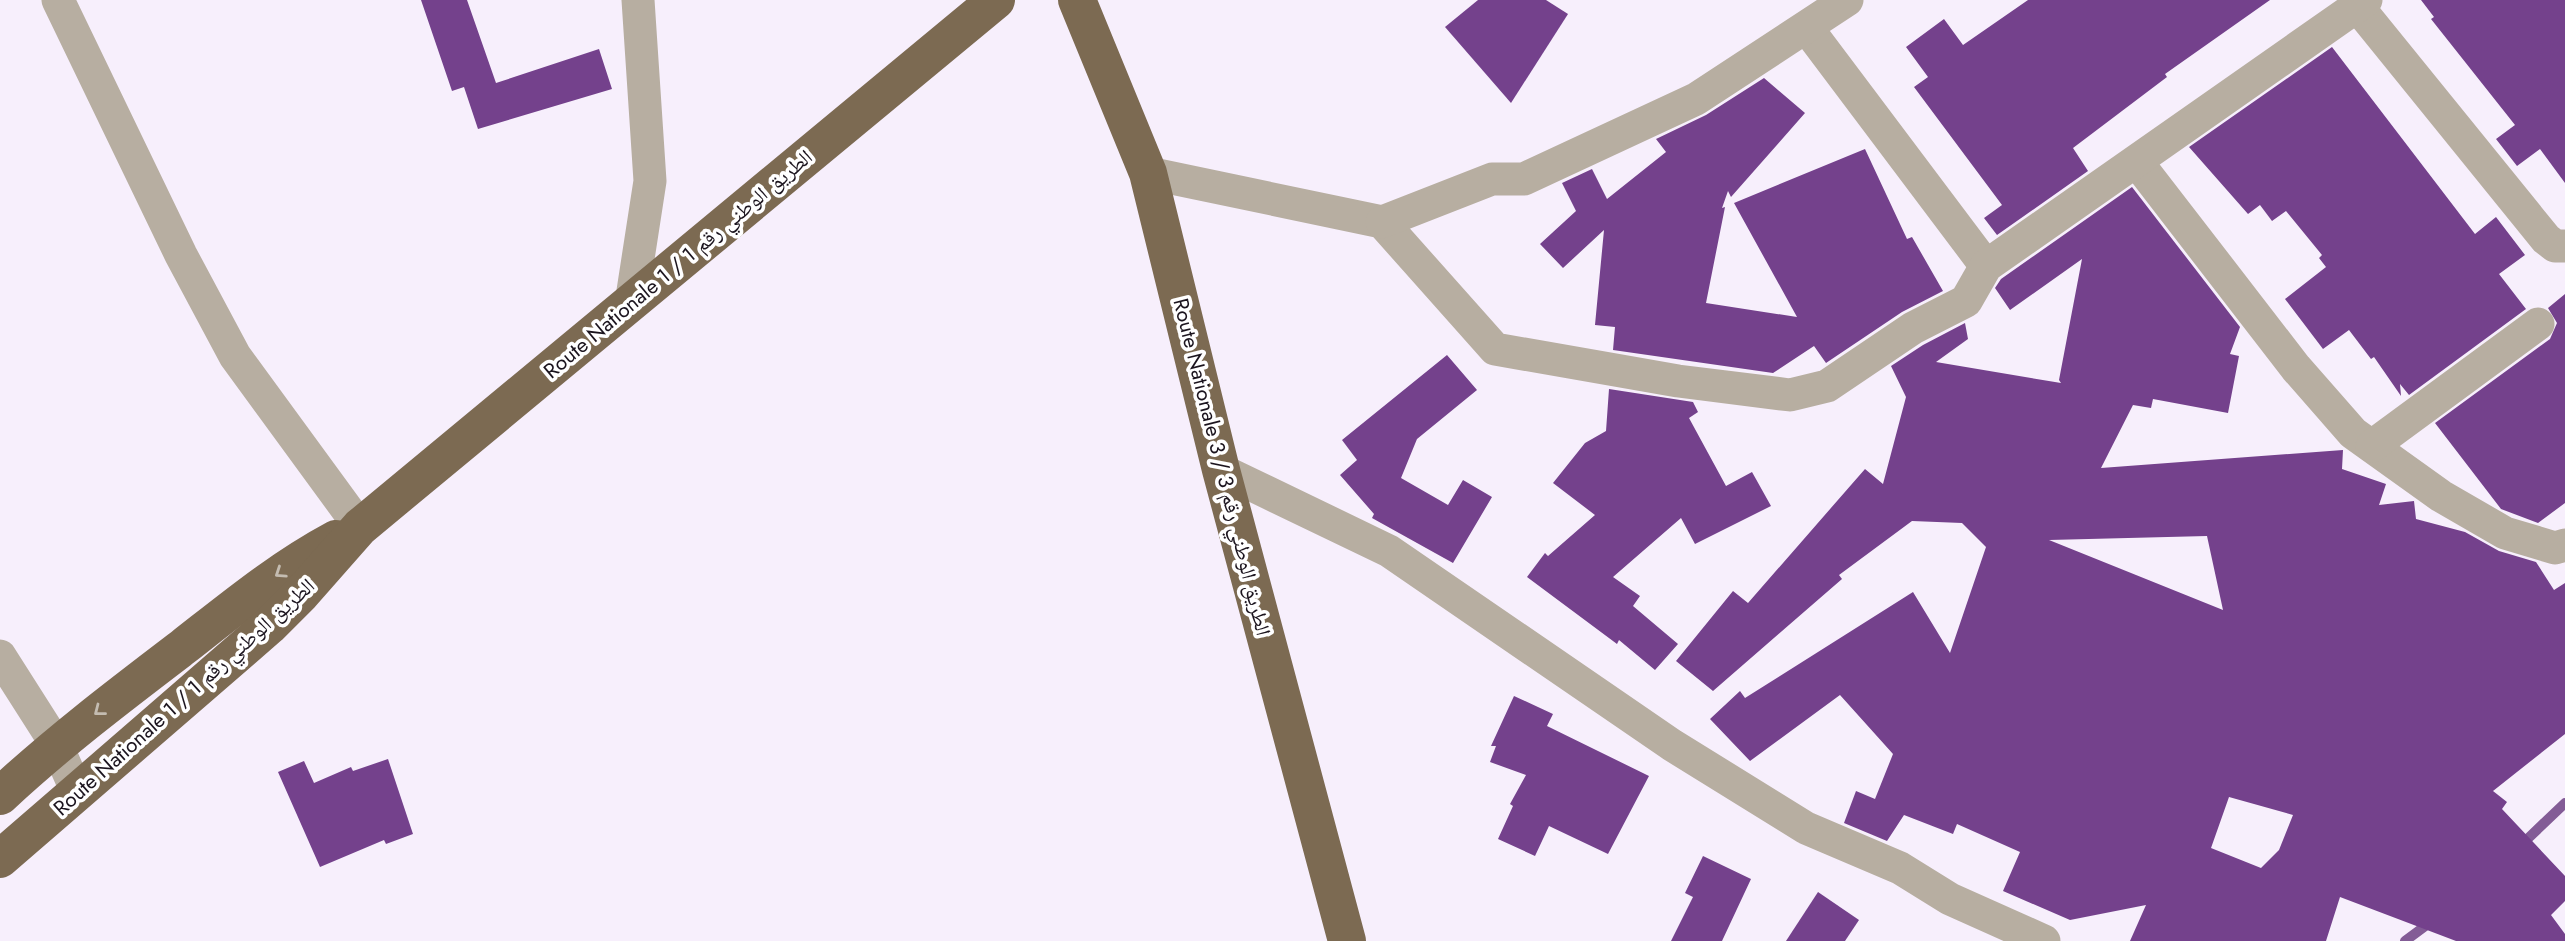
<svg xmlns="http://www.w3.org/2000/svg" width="2565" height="941" font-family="Jost,'Noto Naskh Arabic',sans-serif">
  <rect width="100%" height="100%" fill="#f7effc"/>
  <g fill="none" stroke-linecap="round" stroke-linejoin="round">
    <g stroke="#835c96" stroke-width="10">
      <path d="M2519 847 2565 803"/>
      <path d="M2405 941 2432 921"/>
    </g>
  </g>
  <g fill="#74418c" fill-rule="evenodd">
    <path d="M421 0H467L496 83 599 49 612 89 478 129 464 87 452 91Z"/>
    <path d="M1478 0H1546L1568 14 1511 103 1445 27Z"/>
    <path d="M2028 0H2270L2165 74 2167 77 2073 148 2088 171 1997 235 1984 218 2002 205 1914 87 1928 77 1906 47 1944 19 1963 45Z"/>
    <path d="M2421 0H2565V183L2540 149 2517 166 2496 139 2515 125 2431 19 2434 17Z"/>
    <path d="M2332 47 2475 234 2496 217 2525 255 2499 274 2526 309 2409 395 2400 384 2401 396 2374 357 2371 359 2349 330 2323 349 2285 299 2326 267 2319 258 2322 255 2286 211 2272 221 2260 205 2248 214 2189 147Z"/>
    <path d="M1764 78 1805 113 1731 197 1728 191 1722 208 1725 207 1706 303 1797 317 1734 203 1865 149 1907 239 1912 237 1943 291 1902 312 1826 363 1814 346 1773 373 1613 350 1615 327 1595 325 1604 230 1563 268 1540 244 1576 211 1562 183 1592 169 1607 199 1666 152 1656 139 1706 115Z"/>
    <path d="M2132 187 2240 327 2230 354 2239 356 2228 413 2153 399 2151 408 2133 405 2101 468 2343 450 2342 469 2386 484 2379 505 2414 501 2416 519 2465 532 2499 551 2536 562 2554 590 2565 583V734L2493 791 2507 802 2502 809 2565 876V901L2551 915 2565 934V941H2456L2340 897 2326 941H2130L2146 905 2070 920 2003 891 2020 852 1957 824 1953 834 1904 815 1887 841 1844 823 1856 791 1875 799 1893 754 1840 695 1750 761 1710 719 1740 691 1745 698 1913 592 1950 653 1986 547 1962 523 1912 521 1839 575 1842 579 1713 691 1676 661 1733 591 1748 603 1865 469 1883 484 1906 397 1891 366 1923 345 1965 323 1968 339 1936 362 2061 383 2059 380 2082 259 2010 310 1995 288 2001 279ZM2207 536 2223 610 2049 540ZM2229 797 2293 815 2279 850 2261 868 2211 848Z"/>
    <path d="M2565 294V503L2538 523 2501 509 2435 423 2550 339 2557 323 2548 308Z"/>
    <path d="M1447 355 1477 390 1417 439 1401 478 1448 505 1463 480 1492 497 1453 563 1372 518 1374 514 1340 475 1357 460 1342 440Z"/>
    <path d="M1609 389 1693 402 1698 412 1689 418 1726 486 1752 472 1771 506 1695 544 1681 518 1613 577 1640 596 1633 606 1678 644 1655 670 1619 640 1617 644 1527 577 1545 553 1548 556 1595 515 1553 483 1585 443 1606 431Z"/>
    <path d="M1514 696 1553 714 1547 726 1649 776 1608 854 1549 826 1535 856 1498 839 1513 806 1510 804 1526 775 1490 762 1496 746H1491Z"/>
    <path d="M388 759 413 834 386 844 384 840 320 867 278 772 304 761 314 783 351 767 353 771Z"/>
    <path d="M1703 856 1751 879 1722 941H1671L1693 897 1685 893Z"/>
    <path d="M1818 892 1859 920 1845 941H1786Z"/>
  </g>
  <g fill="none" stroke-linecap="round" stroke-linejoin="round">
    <g stroke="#b7aea1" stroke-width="33">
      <path d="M58 0 181 255 235 356 360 527"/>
      <path d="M2358 7 2546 239 2555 246H2565"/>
      <path d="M1807 28 1986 266"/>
      <path d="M2137 162 2296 368 2353 433 2441 496 2505 533 2555 548 2565 545"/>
      <path d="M1148 173 1382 222 1495 349 1678 381 1790 395 1827 386 1913 328 1966 301 1986 266 2366 0"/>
      <path d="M1382 222 1492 179H1524L1696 99 1847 0"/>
      <path d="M631 304 650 181 638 0"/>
      <path d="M2372 446 2538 324"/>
      <path d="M1221 470 1389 551 1672 745 1806 828 1900 868 1950 899 2044 941"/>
      <path d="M0 656 56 744 78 794"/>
    </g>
    <g stroke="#7c6a52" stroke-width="38">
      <path d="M1077 0 1148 173 1221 470 1347 941"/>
      <path d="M0 796C58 742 120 695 183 647 233 608 280 569 336 539"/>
      <path d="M0 859 269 626 301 594 360 527 996 0"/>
    </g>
  </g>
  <defs><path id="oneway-chevron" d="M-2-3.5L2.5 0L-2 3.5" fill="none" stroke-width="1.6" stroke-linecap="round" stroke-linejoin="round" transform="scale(1.75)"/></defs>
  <g stroke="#c4bcb1">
    <use href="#oneway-chevron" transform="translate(280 573) rotate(146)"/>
    <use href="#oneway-chevron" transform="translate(99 711) rotate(142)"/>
  </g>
  <g text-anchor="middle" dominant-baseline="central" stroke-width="7" stroke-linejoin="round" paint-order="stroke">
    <g font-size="21" fill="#1b141e" stroke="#fff">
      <text transform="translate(678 264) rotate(-40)">Route Nationale 1 / الطريق الوطني رقم 1</text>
      <text transform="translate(1222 467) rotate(76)">Route Nationale 3 / الطريق الوطني رقم 3</text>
      <text transform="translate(184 697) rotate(-42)">Route Nationale 1 / الطريق الوطني رقم 1</text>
    </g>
  </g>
</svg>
